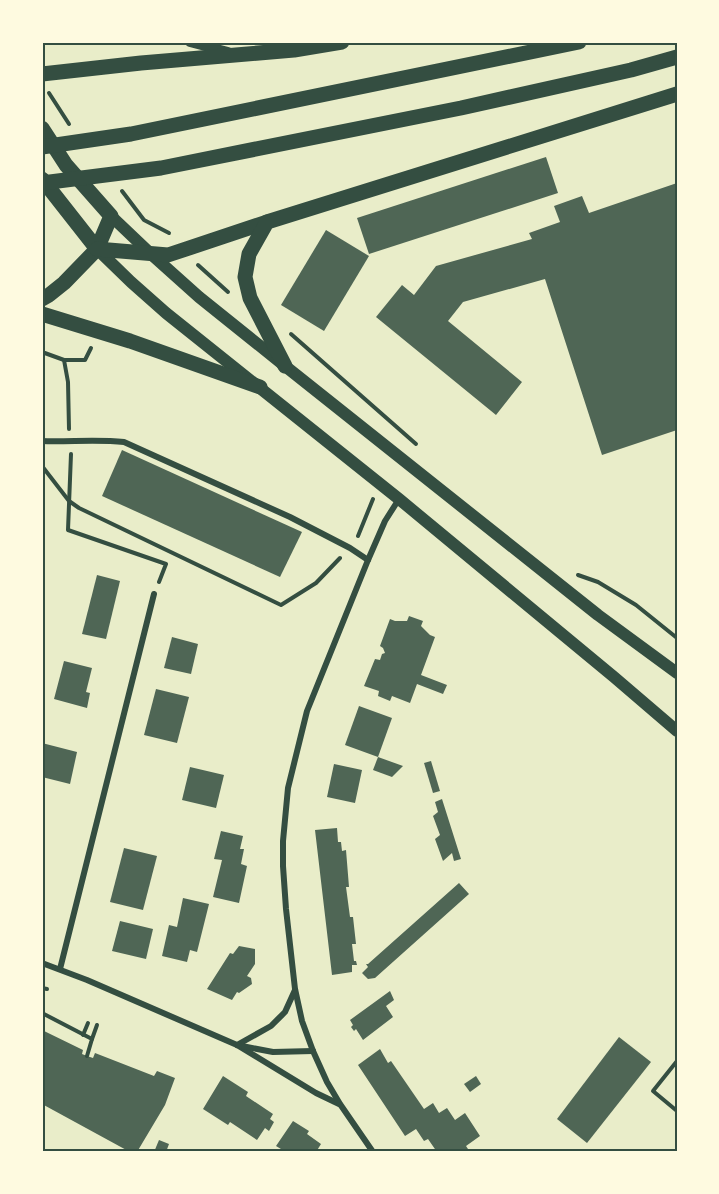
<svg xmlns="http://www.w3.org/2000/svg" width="719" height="1194" font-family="Signika,sans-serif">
  <rect width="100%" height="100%" fill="#e9edc9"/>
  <g fill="#4f6655">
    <path d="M546 157 558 193 369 254 357 218Z"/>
    <path d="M677 183V430L602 455 545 279 463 302 448 321 522 382 496 415 376 317 402 285 414 295 436 266 532 239 529 233 560 222 554 206 582 196 589 213Z"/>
    <path d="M326 230 369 256 324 331 281 305Z"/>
    <path d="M122 450 302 532 280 577 102 496Z"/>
    <path d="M97 575 120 581 106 639 82 634Z"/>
    <path d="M409 616 423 621 421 626 430 635 435 637 421 675 447 685 443 694 417 684 410 703 392 696 390 701 378 696 379 691 364 686 375 659 380 660 382 654 385 653 383 648 380 646 390 619 395 621H407Z"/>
    <path d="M172 637 198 644 191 674 164 668Z"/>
    <path d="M64 661 92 668 86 692 90 693 87 708 54 699Z"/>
    <path d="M156 689 189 697 177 743 144 735Z"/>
    <path d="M359 706 392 718 378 757 345 745Z"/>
    <path d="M42 743 77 752 70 784 42 777Z"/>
    <path d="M378 757 403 766 392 777 373 770Z"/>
    <path d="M431 761 440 791 433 793 424 763Z"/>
    <path d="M334 764 362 770 355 803 327 797Z"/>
    <path d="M190 767 224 775 216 808 182 800Z"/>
    <path d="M442 799 461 859 454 861 452 853 443 861 435 839 440 835 433 816 438 812 435 802Z"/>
    <path d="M337 828 338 842H341L342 851 346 850 349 887H346L350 917H353L356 944H352L354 961H356L357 965H352V972L332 975 315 830Z"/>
    <path d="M221 831 243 836 240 849H244L241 864 247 866 239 903 213 897 222 860 214 859Z"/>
    <path d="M124 848 157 856 143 910 110 902Z"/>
    <path d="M459 883 469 894 375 978 368 979 362 973 368 967 366 964H368Z"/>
    <path d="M183 898 209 904 197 952 190 950 187 962 162 956 169 925 177 927Z"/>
    <path d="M120 921 153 929 146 959 112 951Z"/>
    <path d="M239 946 255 949V964L247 976 251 978 252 984 239 993 237 992 232 1000 207 989 230 953 233 954Z"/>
    <path d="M390 991 394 1000 386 1006 393 1017 363 1040 356 1029 354 1031 351 1027 353 1025 350 1020Z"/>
    <path d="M42 1030 83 1050 82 1054 87 1056 93 1058 95 1053 154 1076 157 1071 175 1078 165 1105 137 1152H130L42 1104Z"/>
    <path d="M619 1037 651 1062 587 1143 557 1119Z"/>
    <path d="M380 1049 388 1063 391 1061 424 1109 433 1103 439 1113 447 1108 455 1120 465 1113 480 1136 466 1146 470 1152H437L428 1139 424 1141 416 1129 405 1136 358 1065Z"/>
    <path d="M223 1076 248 1092 246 1096 273 1114 270 1119 274 1122 269 1131 265 1128 257 1140 230 1122 228 1125 203 1109Z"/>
    <path d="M476 1076 481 1084 470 1092 464 1084Z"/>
    <path d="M293 1121 309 1131 307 1134 321 1144 316 1152H286L276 1146Z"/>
    <path d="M159 1140 169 1144 166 1152H154Z"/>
  </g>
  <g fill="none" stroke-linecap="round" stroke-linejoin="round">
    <g stroke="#344e41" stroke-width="4">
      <path d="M49 93 69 124"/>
      <path d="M122 191 144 220 169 233"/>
      <path d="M198 265 228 292"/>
      <path d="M291 334 416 444"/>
      <path d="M42 352 64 360 68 382 69 429"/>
      <path d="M64 360H85L91 348"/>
      <path d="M71 454 68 530 166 564 159 582"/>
      <path d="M42 466 69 501 79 508 281 605 316 583 340 558"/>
      <path d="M358 536 373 499"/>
      <path d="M578 575 598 582 636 605 677 638"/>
      <path d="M42 988 47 989"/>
      <path d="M42 1013 92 1039 87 1056"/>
      <path d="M83 1035 88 1023"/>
      <path d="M92 1039 97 1025"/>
      <path d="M677 1061 653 1091 677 1111"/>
    </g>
    <g stroke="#344e41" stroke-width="6">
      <path d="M42 441C69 442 97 439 124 442L290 517 350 548 368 560"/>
      <path d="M42 963 87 980 237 1045 316 1093 339 1104"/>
      <path d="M60 969 154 594"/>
      <path d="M237 1045 271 1026 285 1012 295 990"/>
      <path d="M242 1046 273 1052 313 1051"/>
      <path d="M373 1152 340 1104 327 1082 313 1051 302 1021 295 989 286 909 283 866V841L288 788 307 711 368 560 385 521 399 499"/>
    </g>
    <path stroke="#344e41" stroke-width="10" d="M190 42 228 52"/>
    <g stroke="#344e41" stroke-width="12">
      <path d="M111 216 151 254 199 297 285 366 598 615 677 673"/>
      <path d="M97 249 131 282 166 313 399 499 614 677 677 731"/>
    </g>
    <g stroke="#344e41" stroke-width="15">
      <path d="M42 74 141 63 294 50 342 42"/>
      <path d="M42 128 66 165 111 216 97 249 64 283 49 295 42 299"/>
      <path d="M42 147 131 134 579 42"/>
      <path d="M42 179 97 249"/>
      <path d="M42 183 161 168 461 108 631 70 677 57"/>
      <path d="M97 249 168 255 267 222"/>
      <path d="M42 314 130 341 260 387"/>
      <path d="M285 366 250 298 245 277 249 254 267 222 677 94"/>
    </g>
  </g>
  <rect width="719" height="1194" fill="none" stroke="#fefae0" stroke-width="87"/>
  <rect x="44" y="44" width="632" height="1106" fill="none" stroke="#344e41" stroke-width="2"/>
</svg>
